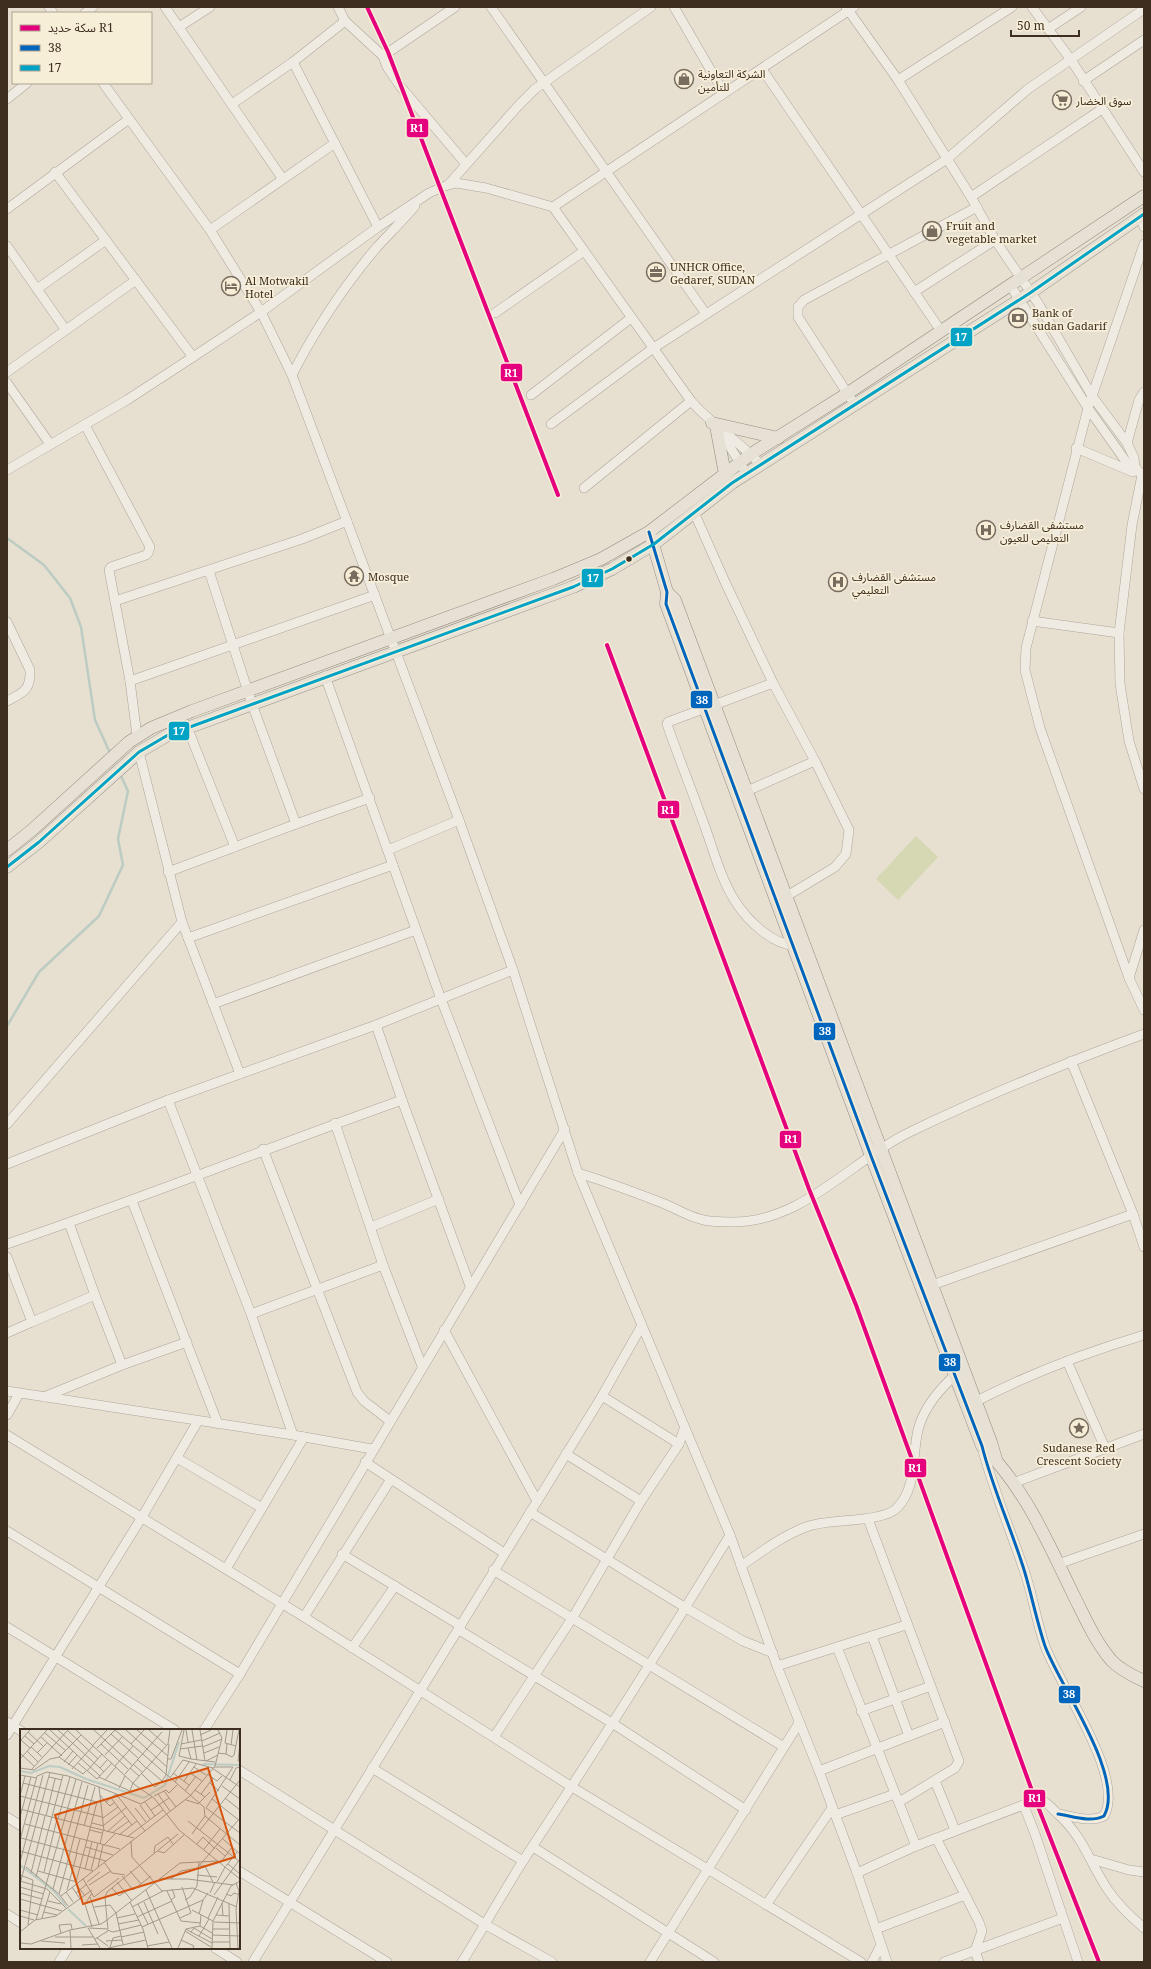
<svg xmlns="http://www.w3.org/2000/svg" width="1151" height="1969" font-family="'Noto Serif','Noto Sans Arabic',serif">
  <rect width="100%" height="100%" fill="#e7e0d1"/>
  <path fill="#d6d7b3" d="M916 836 938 857 898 900 876 879Z"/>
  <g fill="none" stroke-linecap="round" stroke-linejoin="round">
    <g stroke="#bcccc2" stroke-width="2.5">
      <path d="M7 538 44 565 70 598 81 627 95 720 110 753"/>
      <path d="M7 1026 39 972 99 916 123 865 118 839 128 791 120 774"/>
    </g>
    <g stroke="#ada599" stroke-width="10">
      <g id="minor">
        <path d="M49 7 53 13"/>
        <path d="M165 7 282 178"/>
        <path d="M338 7 345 21 383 56 387 67 400 86 466 164"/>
        <path d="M491 7 706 314"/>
        <path d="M674 7 724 93"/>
        <path d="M846 7 898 80 971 197 995 240 1038 303 1092 396 1127 443 1134 458 1135 467"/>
        <path d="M1032 7 1071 60 1144 172"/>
        <path d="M85 13 93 7"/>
        <path d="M179 27 210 7"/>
        <path d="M1048 29 1081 7"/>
        <path d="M383 56 455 7"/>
        <path d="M293 62 378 227"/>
        <path d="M762 69 941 331"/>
        <path d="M898 80 1012 7"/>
        <path d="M1083 81 1144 40"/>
        <path d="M103 83 210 230 261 312 292 375 459 820 513 970 578 1173 730 1535 777 1666 819 1771 857 1873 887 1962"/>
        <path d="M7 99 27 83"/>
        <path d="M232 104 293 62 345 21"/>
        <path d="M55 172 193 357"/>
        <path d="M449 184 518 106 535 89 651 7"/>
        <path d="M971 197 1102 109"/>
        <path d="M553 207 854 7"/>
        <path d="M7 209 129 119"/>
        <path d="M1141 216 1144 227"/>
        <path d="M210 230 335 143"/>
        <path d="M1144 244 1088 408 1026 648 1025 670 1040 728 1129 978 1144 1010"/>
        <path d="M7 246 65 329"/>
        <path d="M1010 285 1088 408 1127 463 1135 467 1142 475 1132 525 1119 633 1120 684 1129 741 1144 789"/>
        <path d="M37 289 106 240"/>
        <path d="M914 292 995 240"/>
        <path d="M495 313 584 251"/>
        <path d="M7 372 136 280"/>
        <path d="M292 375C315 330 344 286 377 247 390 233 403 220 415 206"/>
        <path d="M7 383 50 444"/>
        <path d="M531 395 631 318"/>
        <path d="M851 399 798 317V307L804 300 977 207"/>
        <path d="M551 424 652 349 947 159 1028 89 1144 9"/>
        <path d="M85 425 150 547 148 553 146 555 111 567 109 570 130 681 137 736"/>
        <path d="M722 434 743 468"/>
        <path d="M1127 443 1139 400 1144 392"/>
        <path d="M1076 448 1133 472"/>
        <path d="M7 470 127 400 193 357 261 312 378 227 429 193 445 186 456 183 486 188 553 207 691 401C712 425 739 441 760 464"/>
        <path d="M584 488 691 401"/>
        <path d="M694 512 725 582 773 683 815 761 849 830 846 854 835 867 787 896"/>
        <path d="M209 571 252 704 296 824"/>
        <path d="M115 601 302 539 347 521"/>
        <path d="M1032 621 1119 633"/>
        <path d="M7 622 30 670C31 690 23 693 7 701"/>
        <path d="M325 676 441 999 520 1205"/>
        <path d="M130 681 375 595"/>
        <path d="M773 683 668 722 667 724C679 759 693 793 705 827 714 852 721 879 735 901 747 920 774 947 797 945"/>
        <path d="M187 727 235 847"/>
        <path d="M747 791 815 761"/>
        <path d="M388 850 459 820"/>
        <path d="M168 872 296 824 370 798"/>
        <path d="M182 922 240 1074"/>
        <path d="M188 938 393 865"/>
        <path d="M1129 978 1144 930"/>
        <path d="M213 1004 416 930"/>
        <path d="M376 1025 402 1100 470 1286"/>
        <path d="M1071 1061 1133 1214 1144 1247"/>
        <path d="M168 1100 251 1314 293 1435"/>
        <path d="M335 1123 383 1265 422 1366"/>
        <path d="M7 1124 182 922 139 752"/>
        <path d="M263 1149 357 1392 364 1401 390 1421"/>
        <path d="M7 1164 168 1100 376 1025 513 970"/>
        <path d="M578 1173C605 1181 631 1191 657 1201 672 1206 685 1215 700 1219 709 1222 721 1222 731 1222 803 1223 851 1160 912 1131 987 1095 1065 1063 1144 1034"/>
        <path d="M132 1201 218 1424"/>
        <path d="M371 1227 439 1199"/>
        <path d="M7 1244C140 1199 270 1147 402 1100"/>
        <path d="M7 1257 32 1322 7 1333"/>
        <path d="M932 1285 1133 1214"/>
        <path d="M95 1295 122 1365"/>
        <path d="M251 1314 383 1265"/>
        <path d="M32 1322 95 1295 69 1223"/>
        <path d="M444 1330 537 1501"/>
        <path d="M1067 1361 1105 1448"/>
        <path d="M7 1391 293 1435 372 1449"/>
        <path d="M602 1396 679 1444"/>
        <path d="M44 1397 122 1365 187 1342"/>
        <path d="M971 1404C1026 1375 1084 1353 1144 1335"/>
        <path d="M7 1415 19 1394"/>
        <path d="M7 1435 304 1617 572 1787 861 1962"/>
        <path d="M982 1447C993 1489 1010 1529 1024 1570 1033 1595 1036 1621 1045 1646 1059 1685 1126 1777 1104 1816 1090 1823 1072 1816 1058 1814"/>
        <path d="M566 1454 641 1501"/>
        <path d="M177 1458 262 1508"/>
        <path d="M365 1462 504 1553"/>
        <path d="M1013 1483 1144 1434"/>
        <path d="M530 1512 686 1608 743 1641 773 1653"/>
        <path d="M868 1519 959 1761 955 1768 899 1802"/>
        <path d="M7 1531 240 1674"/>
        <path d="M342 1554 461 1626"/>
        <path d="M1058 1564 1144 1534"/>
        <path d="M741 1566C761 1552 782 1536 806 1527 816 1523 831 1522 842 1521 855 1520 888 1518 897 1508 917 1488 912 1455 918 1430 924 1406 941 1388 959 1371"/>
        <path d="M226 1569 304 1437"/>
        <path d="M493 1570 784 1747"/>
        <path d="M304 1617 391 1479"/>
        <path d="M7 1627 175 1730"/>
        <path d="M459 1630 612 1723 746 1810"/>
        <path d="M872 1636 909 1736"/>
        <path d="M837 1647 916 1846"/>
        <path d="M352 1648 395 1586"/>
        <path d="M777 1666 906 1625"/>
        <path d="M861 1711 931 1686"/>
        <path d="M7 1722 21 1731"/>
        <path d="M204 1730 240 1674 565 1129"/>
        <path d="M7 1735 142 1517 198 1421"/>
        <path d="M494 1737 573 1617 641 1501 679 1444 684 1429"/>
        <path d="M372 1768 523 1861"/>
        <path d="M239 1770 486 1925 552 1962"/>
        <path d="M819 1771 945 1722"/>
        <path d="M935 1781 955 1830"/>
        <path d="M1024 1806 1035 1834 1078 1962"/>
        <path d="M835 1815 895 1794"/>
        <path d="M7 1817 21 1826"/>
        <path d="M936 1838 979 1922 982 1931 975 1951 979 1962"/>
        <path d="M533 1847 714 1962"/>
        <path d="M1091 1859 1129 1870 1144 1872"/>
        <path d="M239 1871 387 1962"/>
        <path d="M857 1873 916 1846 1039 1799C1047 1801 1051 1808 1058 1814 1085 1839 1089 1862 1108 1890 1118 1905 1131 1917 1144 1928"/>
        <path d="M766 1905 832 1808"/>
        <path d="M7 1914 21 1923"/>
        <path d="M876 1929 965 1895"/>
        <path d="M215 1948 237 1962"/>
        <path d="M59 1962 68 1948"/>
        <path d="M253 1962 602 1396 641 1327"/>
        <path d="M462 1962C483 1929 502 1894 523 1861 593 1754 663 1645 730 1535"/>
        <path d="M650 1962 799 1723"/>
        <path d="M872 1962 881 1945"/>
        <path d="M944 1962 1063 1918"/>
      </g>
    </g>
    <g stroke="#928b80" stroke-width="13">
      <g id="major">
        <path d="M712 423 778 438"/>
        <path d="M716 426 725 474"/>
        <path d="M651 537 667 592 666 604 871 1156 982 1446C1025 1487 1049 1545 1074 1596 1085 1618 1095 1641 1111 1660 1119 1669 1133 1676 1144 1681"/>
        <path d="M667 592 675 600 991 1442 996 1459"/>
        <path d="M7 850 32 830 129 742 151 728 192 711 553 579 601 559 649 532 751 454 848 393 1144 196"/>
        <path d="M7 867 39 842 139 752 168 735 573 587 612 569 654 544 732 483 1030 293 1144 214"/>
      </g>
    </g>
    <use href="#minor" stroke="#efebe3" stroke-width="9"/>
    <use href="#major" stroke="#e6e1d4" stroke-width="12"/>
    <g stroke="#f7eed8" stroke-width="6">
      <path id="bus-1" d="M649 532 667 592 666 604 871 1156 982 1446C993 1490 1012 1530 1025 1573 1032 1597 1037 1622 1045 1646 1059 1685 1126 1777 1104 1816 1090 1823 1072 1816 1058 1814"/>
    </g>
    <g stroke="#f7eed8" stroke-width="6">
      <path id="bus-2" d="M7 867 39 842 139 752 168 735 573 587 612 569 654 544 732 483 1030 293 1144 214"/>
    </g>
    <use href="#bus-1" stroke="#0065bd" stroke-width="3"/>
    <use href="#bus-2" stroke="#03a3c5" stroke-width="3"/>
    <g stroke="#f7eed8" stroke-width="7">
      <g id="rail-1">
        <path d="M367 7 388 52 558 495"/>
        <path d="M607 645 809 1189 856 1305 1035 1799 1099 1962"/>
      </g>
    </g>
    <use href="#rail-1" stroke="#e5007d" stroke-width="4"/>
  </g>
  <defs>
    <g id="shop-ring" transform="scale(1)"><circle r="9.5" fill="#f7eed8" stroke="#786c5e" stroke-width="1.5"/><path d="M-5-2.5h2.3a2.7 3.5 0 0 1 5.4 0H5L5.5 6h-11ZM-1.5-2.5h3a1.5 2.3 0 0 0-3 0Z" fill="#786c5e"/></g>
    <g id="supermarket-ring" transform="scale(1)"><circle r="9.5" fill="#f7eed8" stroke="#786c5e" stroke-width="1.5"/><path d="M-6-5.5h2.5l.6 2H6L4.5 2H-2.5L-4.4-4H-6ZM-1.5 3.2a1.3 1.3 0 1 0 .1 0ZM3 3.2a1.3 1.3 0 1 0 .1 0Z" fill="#786c5e"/></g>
    <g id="office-ring" transform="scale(1)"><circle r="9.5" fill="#f7eed8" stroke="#786c5e" stroke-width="1.5"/><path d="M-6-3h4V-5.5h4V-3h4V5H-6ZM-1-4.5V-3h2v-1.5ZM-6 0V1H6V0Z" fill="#786c5e"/></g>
    <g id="hotel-ring" transform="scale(1)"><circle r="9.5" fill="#f7eed8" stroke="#786c5e" stroke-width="1.5"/><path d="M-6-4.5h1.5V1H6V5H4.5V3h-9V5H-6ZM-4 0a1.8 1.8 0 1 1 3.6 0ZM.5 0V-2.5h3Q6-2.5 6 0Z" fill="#786c5e"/></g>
    <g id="bank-ring" transform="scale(1)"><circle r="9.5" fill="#f7eed8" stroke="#786c5e" stroke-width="1.5"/><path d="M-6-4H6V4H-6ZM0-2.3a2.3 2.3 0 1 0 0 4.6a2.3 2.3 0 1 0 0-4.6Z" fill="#786c5e"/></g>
    <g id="hospital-ring" transform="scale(1)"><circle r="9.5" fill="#f7eed8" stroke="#786c5e" stroke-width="1.5"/><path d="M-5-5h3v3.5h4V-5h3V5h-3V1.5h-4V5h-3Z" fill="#786c5e"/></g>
    <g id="temple-ring" transform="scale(1)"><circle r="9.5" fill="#f7eed8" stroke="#786c5e" stroke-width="1.5"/><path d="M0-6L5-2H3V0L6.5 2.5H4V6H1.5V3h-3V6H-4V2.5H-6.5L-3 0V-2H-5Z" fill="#786c5e"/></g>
    <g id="sight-ring" transform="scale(1)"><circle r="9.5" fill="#f7eed8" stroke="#786c5e" stroke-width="1.5"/><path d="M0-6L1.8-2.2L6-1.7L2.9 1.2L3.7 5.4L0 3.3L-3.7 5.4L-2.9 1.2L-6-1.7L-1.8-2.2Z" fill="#786c5e"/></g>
  </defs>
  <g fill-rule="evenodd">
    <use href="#shop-ring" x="684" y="79"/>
    <use href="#supermarket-ring" x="1062" y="100"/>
    <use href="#shop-ring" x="932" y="231"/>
    <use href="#office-ring" x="656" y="272"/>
    <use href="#hotel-ring" x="231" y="286"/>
    <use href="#bank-ring" x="1018" y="318"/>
    <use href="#hospital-ring" x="986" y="530"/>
    <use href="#temple-ring" x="354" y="576"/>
    <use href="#hospital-ring" x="838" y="582"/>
    <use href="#sight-ring" x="1079" y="1428"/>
  </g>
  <circle fill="#3d2e20" stroke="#f7eed8" stroke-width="1.5" cx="629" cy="559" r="3.5"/>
  <g text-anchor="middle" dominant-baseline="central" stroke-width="3.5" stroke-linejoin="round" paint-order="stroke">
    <g font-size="11" fill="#3d2e20" stroke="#f7eed8" text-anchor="start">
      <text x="698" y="73">الشركة التعاونية<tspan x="698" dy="13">للتأمين</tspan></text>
      <text x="1076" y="100">سوق الخضار</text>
      <text x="946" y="225">Fruit and<tspan x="946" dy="13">vegetable market</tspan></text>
      <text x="670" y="266">UNHCR Office,<tspan x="670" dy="13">Gedaref, SUDAN</tspan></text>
      <text x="245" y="280">Al Motwakil<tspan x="245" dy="13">Hotel</tspan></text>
      <text x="1032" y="312">Bank of<tspan x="1032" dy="13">sudan Gadarif</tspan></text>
      <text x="1000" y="524">مستشفى القضارف<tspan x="1000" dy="13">التعليمى للعيون</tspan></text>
      <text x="368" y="576">Mosque</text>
      <text x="852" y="576">مستشفى القضارف<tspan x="852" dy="13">التعليمي</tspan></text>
      <text x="1079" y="1447" text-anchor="middle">Sudanese Red<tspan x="1079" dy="13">Crescent Society</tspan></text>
    </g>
  </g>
  <g transform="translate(20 1729)">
    <rect width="220" height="220" fill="#e7e0d1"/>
    <path fill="none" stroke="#bcccc2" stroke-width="2" d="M183 35 220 36M0 42 11 44 29 37 40 38 66 50 124 69 145 56 159 13M0 136 34 162 46 177M48 180 66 197"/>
    <path fill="none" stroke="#a3998a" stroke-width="1" d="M30 1 80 47M38 1 80 39M47 1 78 30M56 1 115 56 134 69 159 101 220 150M74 1 112 36M95 1 184 78 185 87 172 105M106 1 147 38M117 1 148 27M129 1 146 16M164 1 159 27 171 30M166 1 168 13M172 1 177 31M180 1 185 32M207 1 205 14 216 17M8 3 24 18M25 4 46 22M91 5 118 29M180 6 191 1M5 7 14 15M21 8 32 18M1 11 10 19M0 12 10 1M182 12 200 4M220 14 218 32 220 33M81 15 108 40M111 15 124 1M161 15 181 11M73 16 87 1M211 16 213 1M11 18 22 28M32 18 42 27M183 18 202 10M77 19 95 1M168 19 171 30 195 33M160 20 182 17M7 22 18 33M0 24 14 37M17 24 27 14M184 24 199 18M198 24 206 25 207 15M206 25 212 28 214 26 219 1M85 26 103 7M39 28 63 45 66 42M0 30 27 1M117 30 126 39M148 30H151L162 1M186 32 198 26M44 33 53 22M58 34 77 50 92 34M113 35 123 44M48 36 57 26M95 37 113 17M174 38 186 46M0 39 14 41 30 30 39 28 61 6M110 39 119 47M127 39 142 52M192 39 220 58M52 40 73 17M11 41 48 1M67 42 82 25M84 43 80 39 87 31M153 44 169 56M170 44 182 52M105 45 142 3M122 45 135 58 142 52 146 46 149 15M187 45 197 52 202 47M0 46 17 49M29 48 42 51M79 48 110 62 113 54M150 49 163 31 193 39M85 51 96 38M210 51 216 39 220 38M164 52 176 35M155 53 169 33M3 54 77 73M113 54 148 15 150 1M190 54 199 62M202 57 220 70M79 58 121 75 132 68M99 59 105 47M175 61 185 68M144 62 156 78M165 62 176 47M96 65 125 102M138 65 150 82M181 65 193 49M80 66 86 73 96 65M0 67 82 88M0 67 5 47M134 67 146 61 149 64 157 56M91 69 112 96M205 69 220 81M192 70 220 92M166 71 179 75M86 73 90 77 95 73M125 73 135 87M179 74 190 63M120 76 130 90M115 79 126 93M186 79 213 38H194M186 79 220 104M0 80 114 109M131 81 149 69M26 87 35 50M185 87 220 116M0 88 11 48M83 89 98 78M38 90 50 48M168 92 220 133M72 94 84 97M5 95 100 120M84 96 107 78M64 97 75 58M70 101 82 104M180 101 220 51M87 103 105 87M92 104 109 92M99 106 117 92M107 108 143 81M1 109 86 132M203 110 220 125M0 111 17 47 27 43 48 47 79 58 84 102M111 112 112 128 142 162 173 159 217 178M80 115 83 102M177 115 183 108 195 120M84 116 95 105M66 118 93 126M196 119 205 127M184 120 200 100M0 122 73 142M138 122 144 124 165 105M56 124 60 110M134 124 135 117 148 108 153 115M0 133 23 46M84 133 92 144 105 146M201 133 212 118M208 135 220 145M180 137H185L193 153M206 137 217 123M6 138 39 165 48 177M78 138 83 116M178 138 220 89M65 140 72 113M71 141 78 114M18 142 57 153M110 142 121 155M24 143 37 90M11 144 25 87M0 146 13 151 8 196M177 146 197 148M102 147 113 161 131 147M16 148 43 46M63 150 74 168 99 149M140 150H168L213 156M151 150 161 142 178 139M0 152 27 160 46 179M56 153 77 73M67 153 80 143M97 153 112 172M197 153 205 138M216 154 219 162 216 180 218 219M0 155 30 43M56 155 65 167M69 156 91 142M0 158 24 165M52 158 60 170M92 159 99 167 105 163M33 160 62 53M47 161 57 124M126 161 152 219M147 162 161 192 180 194M46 163 53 173M0 164 22 170M56 164 67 155M190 164 195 153M39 165 68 56M206 165 211 167 214 164 220 166M194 166 220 130M41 167 170 67 195 37 202 9 198 1M70 168 79 195M0 170 42 182M151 171 155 168 152 160M165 171 170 168 177 157 179 133M28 172 41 175M110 173 123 200 128 219M124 173 138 205M202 174 203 187M118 175 128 195M209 175 210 219M74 178 90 176 96 184 103 215M112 178 143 162M0 181 18 186M172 181 193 192M24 183 37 186M179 185 183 171M181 186 180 197 192 204M196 186 209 187M0 187 14 191M117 188 152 172M22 189 30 163M97 189 115 185M160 189 171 184 162 158M188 189 198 168M16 191 56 50M194 193 220 194M98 195 119 191M72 198 65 175 72 164M122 198 183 171 188 164M68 199 80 219M69 199 88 200 87 191 160 134 198 132M174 199 192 210M166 200 180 197M193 200H210M50 201 51 219M87 201 93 203 121 196M165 202 191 218M0 203 15 191 36 187 72 161M171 203 192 214M41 204 39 196 51 195 52 200M192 206 220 207M179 207 189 190M35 208H50M50 208H74M101 208 124 203M77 209 88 217M75 210 88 202M161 211 174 217 173 219M21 212 45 214M86 212 102 211M192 213H210M0 214 11 215 50 201 81 195 87 191 85 168 87 163 158 105M62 216 78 215M127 217 149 213M90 218 93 209 101 207M88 219 126 211M158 219 166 200 171 203 174 199M192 219 193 192 211 157 220 152"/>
    <path fill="#d7550e" fill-opacity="0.15" stroke="#d7550e" stroke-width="2" d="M188 39 215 128 63 175 35 86Z"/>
    <rect width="220" height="220" fill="none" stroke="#3d2e20" stroke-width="2"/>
  </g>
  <g stroke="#f7eed8" stroke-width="1.5">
    <rect x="406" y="118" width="23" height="20" rx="4" fill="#e5007d"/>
    <rect x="950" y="327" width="23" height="20" rx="4" fill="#03a3c5"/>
    <rect x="500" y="363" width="23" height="19" rx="4" fill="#e5007d"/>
    <rect x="581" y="568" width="23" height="20" rx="4" fill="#03a3c5"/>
    <rect x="690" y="690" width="23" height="19" rx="4" fill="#0065bd"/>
    <rect x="168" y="721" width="22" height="20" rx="4" fill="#03a3c5"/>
    <rect x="657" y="800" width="23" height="19" rx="4" fill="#e5007d"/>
    <rect x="813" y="1022" width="23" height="19" rx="4" fill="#0065bd"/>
    <rect x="779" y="1130" width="23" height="19" rx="4" fill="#e5007d"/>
    <rect x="938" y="1353" width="23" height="19" rx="4" fill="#0065bd"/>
    <rect x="904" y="1458" width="23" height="20" rx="4" fill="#e5007d"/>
    <rect x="1058" y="1685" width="23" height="19" rx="4" fill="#0065bd"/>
    <rect x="1023" y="1789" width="23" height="19" rx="4" fill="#e5007d"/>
  </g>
  <g font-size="11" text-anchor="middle" font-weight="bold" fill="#fff">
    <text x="417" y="132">R1</text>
    <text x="961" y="341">17</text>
    <text x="511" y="377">R1</text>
    <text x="593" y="582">17</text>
    <text x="702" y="704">38</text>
    <text x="179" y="735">17</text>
    <text x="668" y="814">R1</text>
    <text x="825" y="1035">38</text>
    <text x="791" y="1143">R1</text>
    <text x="950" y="1366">38</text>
    <text x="915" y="1472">R1</text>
    <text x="1069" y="1698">38</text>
    <text x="1035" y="1802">R1</text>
  </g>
  <rect width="1151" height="1969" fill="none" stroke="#3d2e20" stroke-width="16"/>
  <rect x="12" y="12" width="140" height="72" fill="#f7eed8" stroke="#ada18e"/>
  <rect x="20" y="25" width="20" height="6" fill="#e5007d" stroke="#ada18e"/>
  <text x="48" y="32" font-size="12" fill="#3d2e20">سكة حديد R1</text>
  <rect x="20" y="45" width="20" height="6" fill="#0065bd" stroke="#ada18e"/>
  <text x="48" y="52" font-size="12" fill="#3d2e20">38</text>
  <rect x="20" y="65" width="20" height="6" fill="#03a3c5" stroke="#ada18e"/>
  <text x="48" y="72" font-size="12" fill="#3d2e20">17</text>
  <path d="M1011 30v6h68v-6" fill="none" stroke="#3d2e20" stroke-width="2"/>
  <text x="1017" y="30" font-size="12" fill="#3d2e20" stroke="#f7eed8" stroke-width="3" paint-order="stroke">50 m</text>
</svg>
